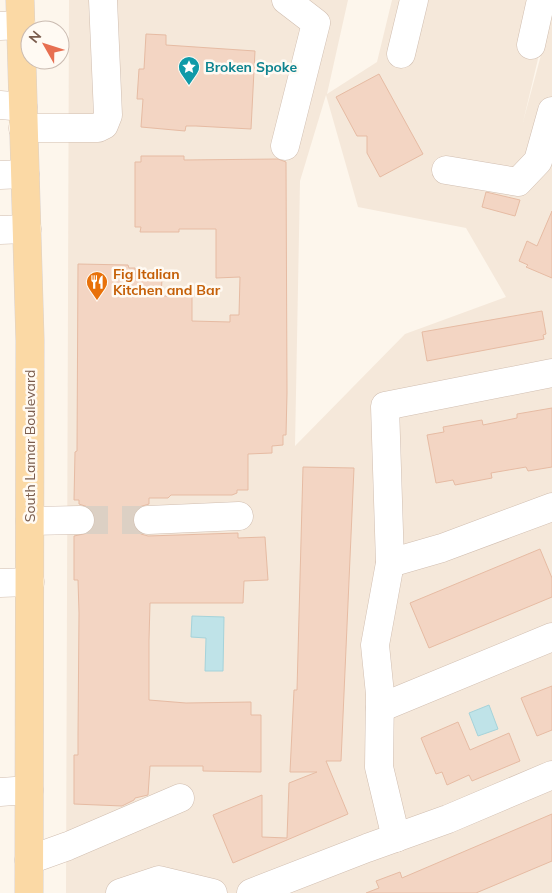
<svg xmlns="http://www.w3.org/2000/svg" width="552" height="893" font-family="Mulish,sans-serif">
  <rect width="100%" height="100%" fill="#fdf6ec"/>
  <path fill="#f5e8da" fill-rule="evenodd" d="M69 0H348L327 94 377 62 392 0H552L523 122 552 14V893H66ZM326 95 358 207 466 228 506 297 405 334 295 446 300 181Z"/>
  <g fill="#bfe3e8" stroke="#a5d3da">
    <path d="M192 616 224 617 223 671H205L206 638 191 637Z"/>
    <path d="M489 705 498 729 478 736 469 713Z"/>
  </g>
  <g fill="#f3d5c3" stroke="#e6bba3">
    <path d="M146 34 166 35V45L255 51 251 129 196 126H186L185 131 141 127 143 99H137L139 69H144Z"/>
    <path d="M379 74 423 154 380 177 367 153V136H357L336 97Z"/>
    <path d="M141 156H184V160L278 159 286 162 287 393 286 435H283V445L272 446V453L248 454V490H237V493L232 495H171L168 498H149V504L139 507 134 513 132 520 135 529 141 534 148 536 238 533V538L265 537 268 580 244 581 243 603H150L149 640V700L186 703 251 702V715H261V772L203 771V766H150L148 795 135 798 134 800 122 806 74 804V755H78V735L79 613 78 580H74V536L88 533 93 528 96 520 94 512 88 507 79 504V500H74L75 452 77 451 78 264 128 265 129 268H135L136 279H162L161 296H192V321L230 322V315H239L240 277 216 278V229H179V232H140L141 227H135V162H141Z"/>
    <path d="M486 192 520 200 515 216 482 207Z"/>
    <path d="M552 211V278L526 267 528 265 519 261 527 241 537 246Z"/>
    <path d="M542 311 546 334 543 335 544 339 427 361 422 332Z"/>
    <path d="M552 408V467L528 471 526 467 491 473 492 478 455 485 453 480 436 483 427 435 444 432 443 427 482 420 483 425 517 418V414Z"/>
    <path d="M303 467 354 468 341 761H326L348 814 233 863 213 815 262 795V837L287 838 289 783 317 772H290L294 690H297Z"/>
    <path d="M540 549 552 578V597L429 648 410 603Z"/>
    <path d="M552 686V730L537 736 521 698Z"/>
    <path d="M458 722 470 750 509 733 520 761 472 781 469 775 447 785 442 772 436 774 421 738Z"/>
    <path d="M552 814V861L476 893H366L379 888 376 881 400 872 402 878Z"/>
  </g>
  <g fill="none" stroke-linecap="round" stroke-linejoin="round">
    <path stroke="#dcd0c4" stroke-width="28" stroke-dasharray="28 14" stroke-linecap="butt" d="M80 520H148"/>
    <g stroke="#d1beb0" stroke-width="29">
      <g id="minor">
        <path d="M0 26 21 25"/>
        <path d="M531 45 541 0"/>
        <path d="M401 54 414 0"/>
        <path d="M0 105 23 107"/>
        <path d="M23 128H98L104 125 108 115 103 0"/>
        <path d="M285 146 316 23 286 0"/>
        <path d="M446 170 518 182 538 161 552 111"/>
        <path d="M0 175 25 174"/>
        <path d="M0 230 27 229"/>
        <path d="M148 520 239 516"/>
        <path d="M30 521 80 520"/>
        <path d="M390 563 442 548 552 507"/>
        <path d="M0 583 30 582"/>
        <path d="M380 708 552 637"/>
        <path d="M0 792 29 790"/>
        <path d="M396 838 379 767 380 694 375 645 390 563 385 406 552 373"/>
        <path d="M29 860 68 846 180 798"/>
        <path d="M120 893 159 880 213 893"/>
        <path d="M251 893 367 848 448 819 552 775"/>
      </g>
    </g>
    <g stroke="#dad1cd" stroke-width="29">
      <path id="major" d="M20 0 30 340 29 893"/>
    </g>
    <use href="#minor" stroke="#fff" stroke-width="28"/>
    <use href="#major" stroke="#fbd9a5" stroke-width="28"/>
  </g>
  <defs>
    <g id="sight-pin" transform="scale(1.125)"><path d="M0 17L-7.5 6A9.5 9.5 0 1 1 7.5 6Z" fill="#0f9aa8" stroke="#fffaf3"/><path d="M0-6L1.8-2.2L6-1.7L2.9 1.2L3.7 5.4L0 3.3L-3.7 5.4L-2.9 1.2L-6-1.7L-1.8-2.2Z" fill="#fff"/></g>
    <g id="restaurant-pin" transform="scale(1.125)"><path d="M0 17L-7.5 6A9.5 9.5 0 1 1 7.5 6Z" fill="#e8710a" stroke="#fffaf3"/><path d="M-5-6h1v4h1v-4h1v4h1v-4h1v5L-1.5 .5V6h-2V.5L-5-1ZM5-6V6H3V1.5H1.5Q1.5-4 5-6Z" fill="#fff"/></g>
  </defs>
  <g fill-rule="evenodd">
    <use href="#sight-pin" x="189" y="67"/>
    <use href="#restaurant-pin" x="97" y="282"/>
  </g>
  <g text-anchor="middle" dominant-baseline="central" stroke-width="5" stroke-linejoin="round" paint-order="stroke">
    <g font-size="14" font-weight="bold" fill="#0d838f" stroke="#fffaf3" text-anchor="start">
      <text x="205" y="67">Broken Spoke</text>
    </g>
    <g font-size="14" font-weight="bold" fill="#c56008" stroke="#fffaf3" text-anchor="start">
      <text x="113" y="274">Fig Italian<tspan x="113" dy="16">Kitchen and Bar</tspan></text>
    </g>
    <g font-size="14" fill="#7a5c4d" stroke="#fffaf3">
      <text transform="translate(30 446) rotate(-90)">South Lamar Boulevard</text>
    </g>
  </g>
  <g transform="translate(45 45) rotate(309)"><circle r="24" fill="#fffaf3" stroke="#cabbb1"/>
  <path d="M0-4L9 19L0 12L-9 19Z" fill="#e76f51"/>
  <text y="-8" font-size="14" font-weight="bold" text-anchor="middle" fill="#7a5c4d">N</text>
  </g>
</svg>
